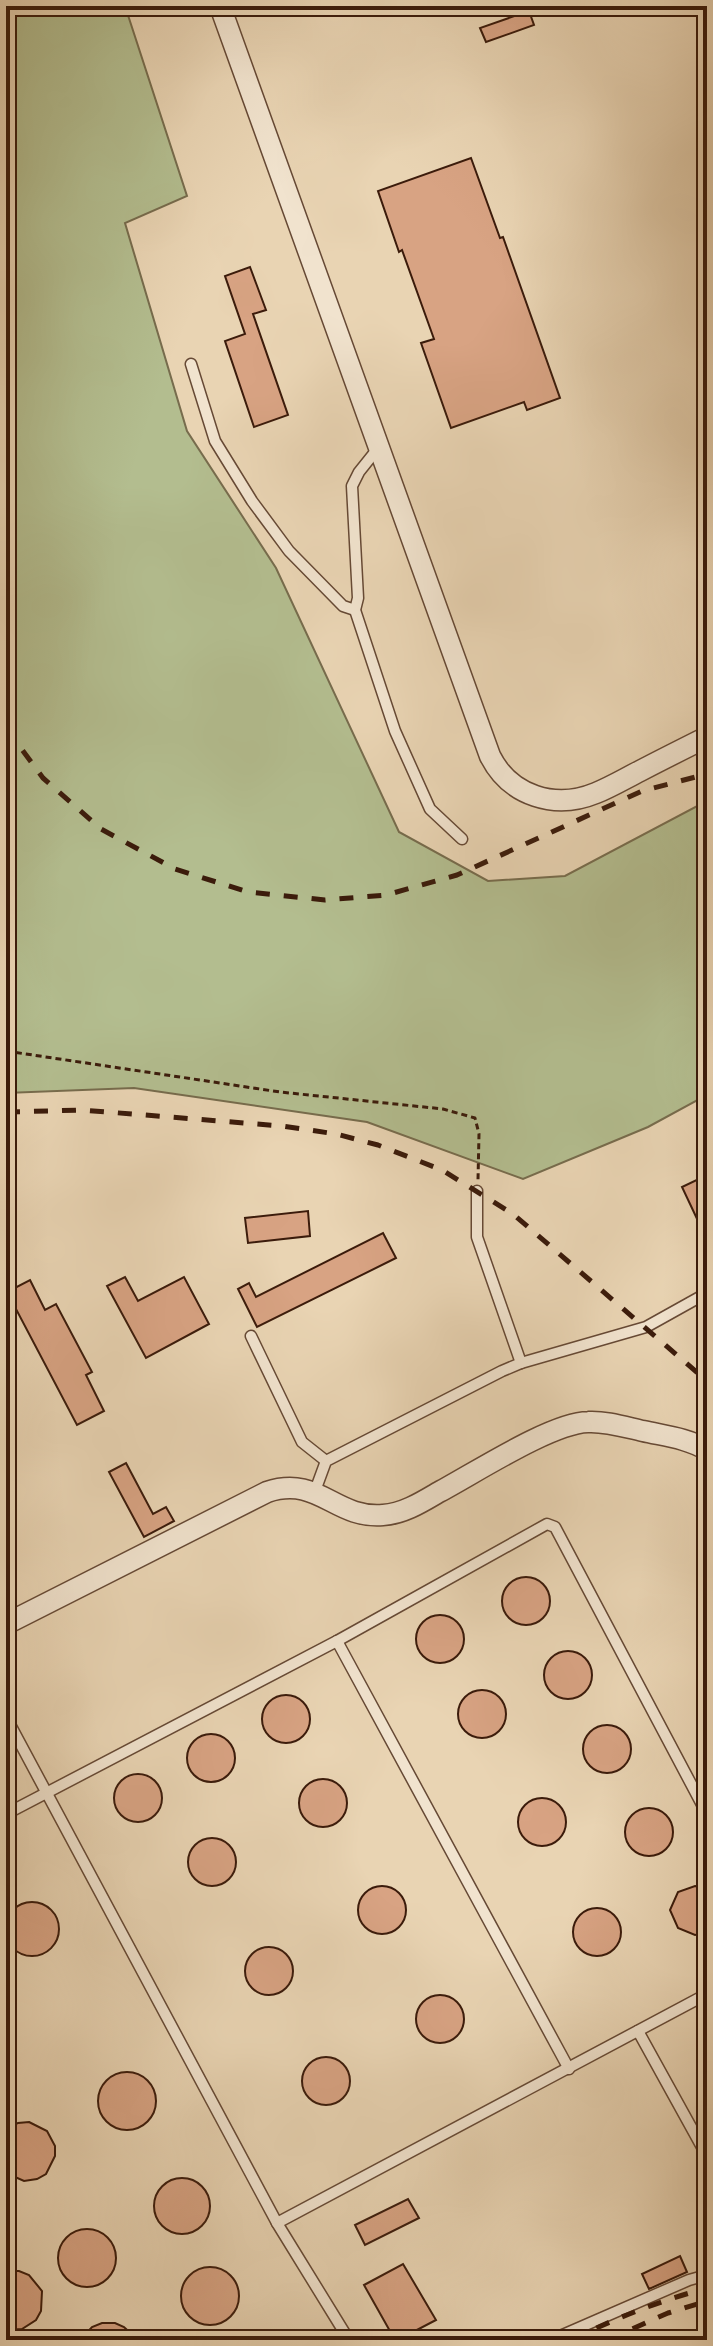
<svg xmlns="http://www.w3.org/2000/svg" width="713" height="2346" font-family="'Old Standard TT',serif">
  <rect width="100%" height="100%" fill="#e9d4b3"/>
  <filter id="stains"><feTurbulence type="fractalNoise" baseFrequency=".0025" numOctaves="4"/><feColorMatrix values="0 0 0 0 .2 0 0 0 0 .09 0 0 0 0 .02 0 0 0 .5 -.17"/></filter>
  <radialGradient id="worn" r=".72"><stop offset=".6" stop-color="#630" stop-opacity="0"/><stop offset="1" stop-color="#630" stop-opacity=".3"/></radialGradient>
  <path fill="#b3bd8f" stroke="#776c4d" stroke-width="2" d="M6 6H125L187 196 125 223 187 431 276 568 399 832 488 881 565 876 701 804H707V1095L648 1127 523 1179 367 1122 134 1088 6 1093Z"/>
  <g fill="#d8a383" stroke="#3b1b0b" stroke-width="2">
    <path d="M529 11 534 25 486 42 480 28Z"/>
    <path d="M471 158 500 238 503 237 560 398 527 410 524 402 451 428 421 343 434 339 402 250 399 252 378 191Z"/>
    <path d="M250 267 266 310 253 314 288 415 254 427 225 341 245 334 225 276Z"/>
    <path d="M707 1175V1240L682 1187Z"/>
    <path d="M308 1211 310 1236 248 1243 245 1218Z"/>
    <path d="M383 1233 396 1258 257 1327 238 1289 249 1283 256 1297Z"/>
    <path d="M125 1277 138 1301 184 1277 209 1324 146 1358 107 1286Z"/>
    <path d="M30 1280 45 1310 56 1304 92 1372 86 1375 104 1411 77 1425 7 1292Z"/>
    <path d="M126 1463 153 1514 166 1507 174 1521 144 1537 109 1472Z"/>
    <circle cx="526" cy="1601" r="24"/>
    <circle cx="440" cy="1639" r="24"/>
    <circle cx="568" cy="1675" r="24"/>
    <circle cx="482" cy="1714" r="24"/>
    <circle cx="286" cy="1719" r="24"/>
    <circle cx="607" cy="1749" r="24"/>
    <circle cx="211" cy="1758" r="24"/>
    <circle cx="138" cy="1798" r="24"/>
    <circle cx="323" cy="1803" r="24"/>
    <circle cx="542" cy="1822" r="24"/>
    <circle cx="649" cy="1832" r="24"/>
    <circle cx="212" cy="1862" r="24"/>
    <circle cx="382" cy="1910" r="24"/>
    <path d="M695 1886 707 1888V1933L695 1935 678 1928 670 1910 678 1892Z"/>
    <circle cx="32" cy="1929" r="27"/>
    <circle cx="597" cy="1932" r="24"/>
    <circle cx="269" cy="1971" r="24"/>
    <circle cx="440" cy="2019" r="24"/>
    <circle cx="326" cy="2081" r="24"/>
    <circle cx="127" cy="2101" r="29"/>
    <path d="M29 2122 47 2131 55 2146V2156L46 2174 37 2179 24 2181 6 2173V2130L18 2123Z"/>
    <circle cx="182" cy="2206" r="28"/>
    <path d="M408 2199 419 2218 365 2245 355 2225Z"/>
    <circle cx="87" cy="2258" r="29"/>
    <path d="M680 2256 687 2272 649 2289 642 2274Z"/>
    <path d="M403 2264 436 2320 411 2333 414 2340H395L364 2285Z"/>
    <circle cx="210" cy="2296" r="29"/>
    <path d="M6 2271H19L29 2275 42 2291 41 2311 36 2320 22 2329 6 2330Z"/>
    <path d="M102 2323H115L124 2327 138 2340H80L92 2327Z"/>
  </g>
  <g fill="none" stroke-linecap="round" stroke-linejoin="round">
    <g stroke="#664935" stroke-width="13">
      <g id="service">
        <path d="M191 364 215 441 252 501 289 551 343 606 355 610"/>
        <path d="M379 447 359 472 352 486 358 598 355 610 395 731 430 809 462 839"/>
        <path d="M477 1191V1237L521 1363"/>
        <path d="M251 1336 302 1442 326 1461"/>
        <path d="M315 1491 326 1461 502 1371 521 1363 646 1327 707 1293"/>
        <path d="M337 1641 569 2069"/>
        <path d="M6 1717 277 2223 349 2340"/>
        <path d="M6 1814 337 1641 547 1524 555 1527 707 1814"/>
        <path d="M638 2031 707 2156"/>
        <path d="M277 2223 707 1994"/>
        <path d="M551 2340 689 2280 707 2275"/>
      </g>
    </g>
    <g stroke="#664935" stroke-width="23">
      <g id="minor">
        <path d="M220 6 490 756C510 796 555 810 596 793 611 787 626 778 640 771 663 759 685 748 707 737"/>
        <path d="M6 1624 267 1492C319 1475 334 1519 383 1515 403 1514 422 1502 439 1492 475 1473 551 1423 588 1422 606 1421 625 1427 643 1431 665 1436 687 1438 707 1450"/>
      </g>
    </g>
    <path stroke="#3b1b0b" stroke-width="3" stroke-dasharray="6 4" stroke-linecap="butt" d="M6 1051 280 1092 443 1109 475 1118 479 1134 478 1180"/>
    <use href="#service" stroke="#f1e3ce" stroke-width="10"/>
    <use href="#minor" stroke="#f1e3ce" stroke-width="20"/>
    <g stroke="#3b1b0b" stroke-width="5" stroke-dasharray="14 14" stroke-linecap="butt">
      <path d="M6 728 43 778 101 829 175 869 248 892 325 900 386 895 457 875 642 791 707 774"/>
      <path d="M6 1112 82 1110 282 1126 336 1134 378 1145 442 1170 513 1214 707 1381"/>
      <path d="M571 2340C616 2318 659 2301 707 2288"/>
      <path d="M607 2340 668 2313 707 2301"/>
    </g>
  </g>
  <rect width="713" height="2346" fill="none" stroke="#e9d4b3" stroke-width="32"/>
  <rect x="8" y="8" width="697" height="2330" fill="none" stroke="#3b1b0b" stroke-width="4"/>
  <rect x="16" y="16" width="681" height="2314" fill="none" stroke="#3b1b0b" stroke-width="2"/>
  <rect width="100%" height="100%" filter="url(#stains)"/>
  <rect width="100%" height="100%" fill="url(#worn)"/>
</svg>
